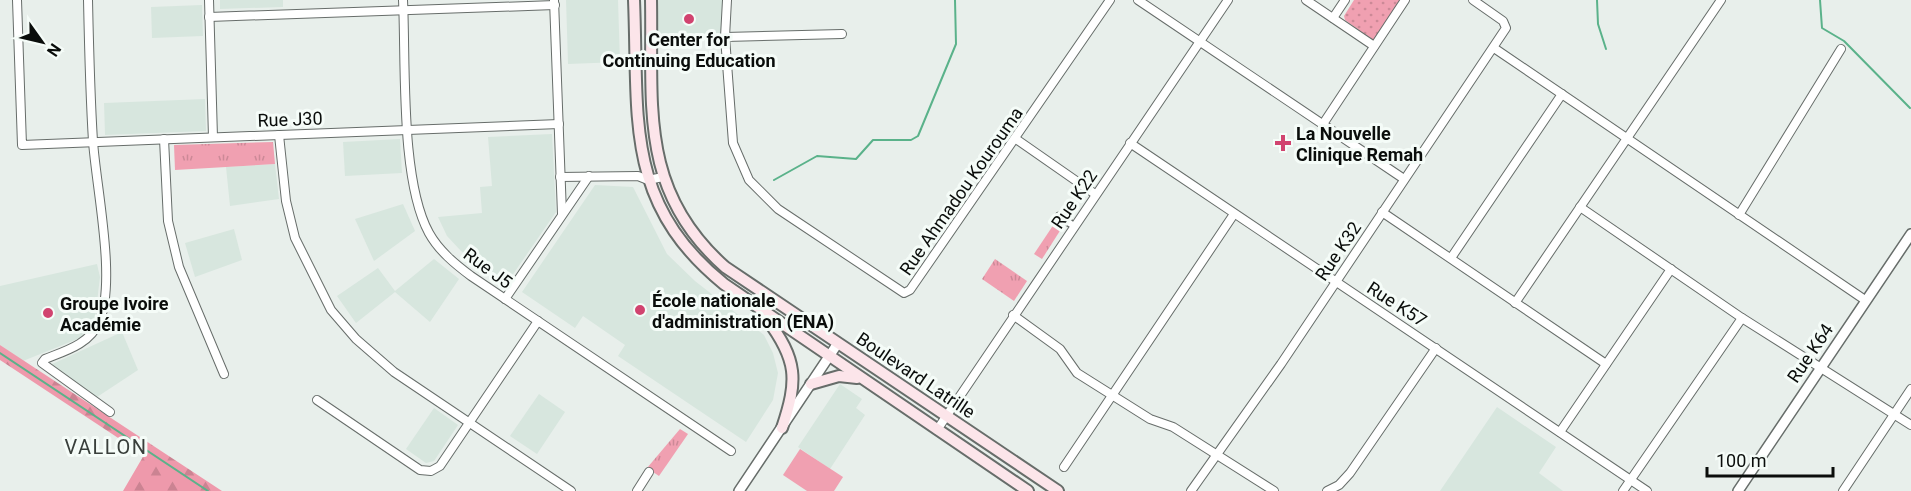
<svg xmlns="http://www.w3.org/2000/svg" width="1911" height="491" font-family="Roboto,sans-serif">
  <defs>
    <pattern id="grass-tufts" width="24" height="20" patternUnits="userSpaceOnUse" patternTransform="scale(1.5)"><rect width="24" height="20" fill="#f0a0b1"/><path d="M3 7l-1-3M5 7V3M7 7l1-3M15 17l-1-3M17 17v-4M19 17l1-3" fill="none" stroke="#cc8997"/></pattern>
    <pattern id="forest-firs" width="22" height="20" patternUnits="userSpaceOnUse" patternTransform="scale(1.5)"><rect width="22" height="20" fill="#ee99ab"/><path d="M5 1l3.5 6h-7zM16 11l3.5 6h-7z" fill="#cb8392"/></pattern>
    <pattern id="park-dots" width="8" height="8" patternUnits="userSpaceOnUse" patternTransform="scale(1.5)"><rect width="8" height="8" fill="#f0a0b1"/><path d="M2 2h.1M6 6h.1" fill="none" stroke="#cc8997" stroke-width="1.8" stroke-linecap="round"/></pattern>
  </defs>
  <rect width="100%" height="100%" fill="#e8efeb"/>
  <g fill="#d7e6de">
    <path d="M220 0H283V7L220 9Z"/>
    <path d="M566 0H618L620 62 568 64Z"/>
    <path d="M656 0H722V37L658 41Z"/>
    <path d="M202 5 203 36 152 38 151 7Z"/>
    <path d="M205 99 206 131 105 135 104 103Z"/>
    <path d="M552 134 556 212 507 283 461 251 447 236 438 217 482 213 480 187 492 186 488 137Z"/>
    <path d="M400 139 402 173 345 176 343 142Z"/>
    <path d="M275 164 279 199 230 206 226 167Z"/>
    <path d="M595 185 633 187 667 254 695 281 764 335 773 353 778 373 773 400 746 442 618 356 625 345 583 316 575 328 522 292Z"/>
    <path d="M403 204 415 231 374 261 355 219Z"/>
    <path d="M234 229 242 260 195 277 185 243Z"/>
    <path d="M434 259 459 279 430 322 395 292 356 323 337 296 378 268 395 291Z"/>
    <path d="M97 264 100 277 95 319 80 338 23 361 0 345V286Z"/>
    <path d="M122 332 138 370 97 397 48 366Z"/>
    <path d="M840 384 862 399 856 408 865 415 830 469 798 447Z"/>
    <path d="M539 394 565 412 537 454 510 436Z"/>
    <path d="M1497 407 1556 447 1539 473 1563 491H1440Z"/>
    <path d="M434 408 458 425 434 461 426 463 406 449Z"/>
  </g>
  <g fill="url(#grass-tufts)">
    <path d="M273 142 275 164 175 170 174 145Z"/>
    <path d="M1056 221 1063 226 1042 259 1034 254Z"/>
    <path d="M995 259 1027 281 1014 301 982 279Z"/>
    <path d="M680 429 688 434 659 476 647 468Z"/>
  </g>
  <path fill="url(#forest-firs)" d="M0 345 222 491H123L144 455 0 360Z"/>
  <path fill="url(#park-dots)" d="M1354 0H1409L1384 37 1374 41 1345 20 1344 16Z"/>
  <path fill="#f0a0b1" d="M800 449 843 477 834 491H807L783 475Z"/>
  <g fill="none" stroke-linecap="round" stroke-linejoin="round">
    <g stroke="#5ab28a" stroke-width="2">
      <path d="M1597 0 1598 24 1606 49"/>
      <path d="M1820 0 1822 28 1844 41 1910 108"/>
      <path d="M774 180 817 156 856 159 873 140H911L918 136 956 44 955 0"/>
      <path d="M0 353 208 491"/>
    </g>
    <g stroke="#676d6a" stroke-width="9">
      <path id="pedestrian" d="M1059 216 1074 226"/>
    </g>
    <g stroke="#676d6a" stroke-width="10">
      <g id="minor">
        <path d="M17 0 22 145 559 124"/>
        <path d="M88 0C89 47 90 94 93 141 96 187 117 282 99 322 90 344 65 351 45 359L42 363 110 412"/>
        <path d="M209 0 213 137"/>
        <path d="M403 0C406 63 400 180 429 233 439 251 455 264 471 276L731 451"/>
        <path d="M554 0 562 214"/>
        <path d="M727 0 725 37 733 143 749 180 778 209 904 293 910 290 1110 0"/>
        <path d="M1138 0 1404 179"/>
        <path d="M1306 0 1374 46"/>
        <path d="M209 17 555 5"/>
        <path d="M1333 18 1345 0"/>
        <path d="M725 37 842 34"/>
        <path d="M1494 48 1865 300"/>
        <path d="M1323 124 1405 0"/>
        <path d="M279 135 286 201 295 238 331 310 356 339 394 372 571 491"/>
        <path d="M164 139 168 221 179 267 224 374"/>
        <path d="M1016 139 1095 194"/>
        <path d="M1130 143 1647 491"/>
        <path d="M560 177 638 176 648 180 663 177"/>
        <path d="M1580 207 1742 318 1911 425"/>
        <path d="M1382 212 1606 364"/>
        <path d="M1739 215 1841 49"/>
        <path d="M1451 258 1562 94"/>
        <path d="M505 299 589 176"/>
        <path d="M1515 303 1721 0"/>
        <path d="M1013 315 1060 349 1077 373 1150 419 1173 427 1274 491"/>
        <path d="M317 400 420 470 431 471 440 466 538 321"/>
        <path d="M937 430 1228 0"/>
        <path d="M1560 432 1671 269"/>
        <path d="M1064 467 1234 214"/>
        <path d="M637 491 649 472"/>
        <path d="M1191 491 1281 364 1506 28 1503 21 1473 0"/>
        <path d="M1327 491 1339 485 1350 473 1436 348"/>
        <path d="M1623 491 1742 318"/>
        <path d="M1843 491 1911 389"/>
      </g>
    </g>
    <g stroke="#676d6a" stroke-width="12">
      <g id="tertiary">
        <path d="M739 491 838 343"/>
        <path d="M1738 491 1911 234"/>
      </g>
    </g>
    <g stroke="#676d6a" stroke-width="14">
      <g id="secondary">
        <path d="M634 0C639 117 623 202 724 284L1028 491"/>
        <path d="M651 0C653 105 638 190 725 267L1058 491"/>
        <path d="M766 318C798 360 798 380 782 428"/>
        <path d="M811 384 839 376 857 378"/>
      </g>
    </g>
    <use href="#pedestrian" stroke="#fff" stroke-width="6"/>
    <use href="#minor" stroke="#fff" stroke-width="8"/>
    <use href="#tertiary" stroke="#fff" stroke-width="9"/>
    <use href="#secondary" stroke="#fce5ea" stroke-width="10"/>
  </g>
  <g fill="#d1436f" stroke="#f5fcf8" stroke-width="2">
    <circle cx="689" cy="19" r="6"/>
    <path d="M1280 134h6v6h6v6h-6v6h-6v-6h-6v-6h6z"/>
    <circle cx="640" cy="310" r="6"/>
    <circle cx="48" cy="313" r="6"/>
  </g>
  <g text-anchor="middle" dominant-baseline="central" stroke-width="6" stroke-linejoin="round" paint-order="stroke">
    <g font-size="18" font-weight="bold" fill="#0a0d0b" stroke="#f5fcf8" text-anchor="start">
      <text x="689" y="39" text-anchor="middle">Center for<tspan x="689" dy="21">Continuing Education</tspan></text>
      <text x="1296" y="133">La Nouvelle<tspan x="1296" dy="21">Clinique Remah</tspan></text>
      <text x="652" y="300">École nationale<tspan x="652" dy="21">d'administration (ENA)</tspan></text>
      <text x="60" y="303">Groupe Ivoire<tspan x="60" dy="21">Académie</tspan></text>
    </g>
    <g font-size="18" fill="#0a0d0b" stroke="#f5fcf8">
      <text transform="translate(290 119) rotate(-2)">Rue J30</text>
      <text transform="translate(961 191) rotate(-55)">Rue Ahmadou Kourouma</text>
      <text transform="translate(1074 199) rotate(-56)">Rue K22</text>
      <text transform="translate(1338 251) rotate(-56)">Rue K32</text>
      <text transform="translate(488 268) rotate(36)">Rue J5</text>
      <text transform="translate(1397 304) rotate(33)">Rue K57</text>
      <text transform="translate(1810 353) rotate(-56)">Rue K64</text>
      <text transform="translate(916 375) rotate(34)">Boulevard Latrille</text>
    </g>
    <g font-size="20" letter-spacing="1.5" fill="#393f3b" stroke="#f5fcf8">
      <text x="106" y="447">VALLON</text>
    </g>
  </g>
  <g transform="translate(42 42) rotate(124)" stroke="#f5fcf8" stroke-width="4.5" paint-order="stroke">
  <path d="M0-4.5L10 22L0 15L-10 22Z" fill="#0a0d0b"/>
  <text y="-9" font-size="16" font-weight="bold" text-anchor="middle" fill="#0a0d0b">N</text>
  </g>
  <path d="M1707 467v9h126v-9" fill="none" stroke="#0a0d0b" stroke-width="3"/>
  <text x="1716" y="467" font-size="18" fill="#0a0d0b" stroke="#f5fcf8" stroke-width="4.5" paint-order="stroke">100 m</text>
</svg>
